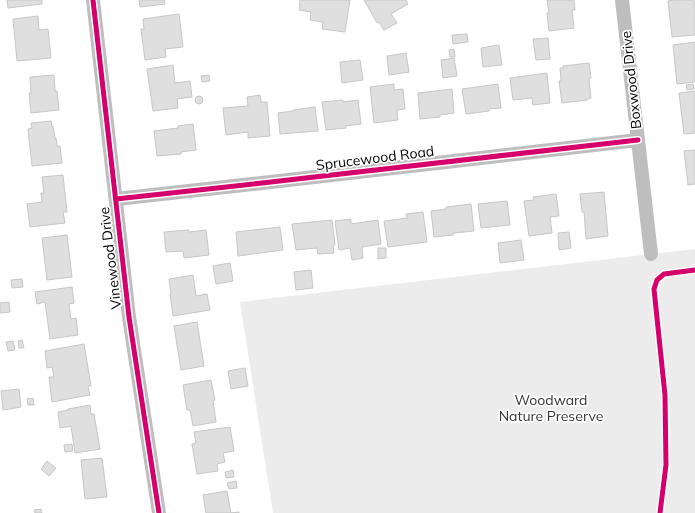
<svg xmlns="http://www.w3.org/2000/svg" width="695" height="513" font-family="Mulish,sans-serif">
  <rect width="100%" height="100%" fill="#fff"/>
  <path fill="#ececec" d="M695 249V513H273L240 302Z"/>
  <g fill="#dfdfdf" stroke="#c7c7c7">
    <path d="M7 0H42V4L8 8Z"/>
    <path d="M139 0H164L165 4 140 7Z"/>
    <path d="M300 0H350L345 32 322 29 323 22 310 20 311 12 299 10Z"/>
    <path d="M364 0H406L408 4 391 14 397 23 384 30 379 22 377 23Z"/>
    <path d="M547 0H574L575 10H572L574 28 549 31 547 13H549Z"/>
    <path d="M674 0H694L695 10V35L672 37 668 1Z"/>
    <path d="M179 14 183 47 165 49 166 57 145 60 141 29H144L143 19Z"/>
    <path d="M38 16 39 30 48 29 51 58 17 61 13 19Z"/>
    <path d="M467 34 468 42 453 44 452 35Z"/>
    <path d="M548 38 550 59 536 60 533 39Z"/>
    <path d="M695 42V82L677 84 673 45Z"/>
    <path d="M499 45 502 65 483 67 481 48Z"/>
    <path d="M454 49 455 57H450L449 50Z"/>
    <path d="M406 53 409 72 389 75 387 56Z"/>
    <path d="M454 58 457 76 443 78 441 60Z"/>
    <path d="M360 60 363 80 342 83 340 62Z"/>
    <path d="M589 63 591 78 589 79 591 98 587 99V100L562 103 559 81H561L560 68H563V66Z"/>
    <path d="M173 65 175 83 190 81 192 97 177 99 178 108 153 111 147 69Z"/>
    <path d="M547 73 550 103 533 105 532 98 513 100 510 78Z"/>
    <path d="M54 75 55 91H57L59 110 31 113 29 93H31L30 77Z"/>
    <path d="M209 75 210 81 202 82 201 76Z"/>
    <path d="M394 84V90L403 89 405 109 397 110 398 120 374 123 370 87Z"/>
    <path d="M498 84 501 108 489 109V111L466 114 462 89Z"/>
    <path d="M693 84 694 89 687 90 686 85Z"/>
    <path d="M452 89 454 113 440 115V117L420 119 418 93Z"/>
    <path d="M695 91V133L684 134 679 93Z"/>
    <path d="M260 95 261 102H267L270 136 248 138V132L226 135 223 108 248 106 247 97Z"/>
    <circle cx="199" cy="100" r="4"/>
    <path d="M343 100V102L358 100 361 124 345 126 346 128 326 130 322 102Z"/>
    <path d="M315 107 318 131 280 134 278 113 293 111V110Z"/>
    <path d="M51 121 52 126H53L55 138H56L57 146H60L62 163 32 166 28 129 32 128 31 123Z"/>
    <path d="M193 124 196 150 181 152V154L157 156 154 131 178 128V126Z"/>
    <path d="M695 150V184L688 185 684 151Z"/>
    <path d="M63 175 67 212H63L65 223 30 227 27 204 42 202 41 193H44L42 177Z"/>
    <path d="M604 192 608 236 586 239 584 212H582L580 194Z"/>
    <path d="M556 194 559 216 550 217 552 233 529 236 524 201 534 200 533 197Z"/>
    <path d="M507 201 510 225 481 228 478 204Z"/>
    <path d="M471 204 474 231 453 233V235L434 237 431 211 446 209V207Z"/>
    <path d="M423 212 427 242 388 247 384 221 407 218 406 214Z"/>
    <path d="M351 219V224L378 220 381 244 362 247 363 258 352 260 350 248 339 250 335 221Z"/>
    <path d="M332 220 335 245 333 246 334 253 318 254 317 248 296 250 292 224Z"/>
    <path d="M280 227 283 250 238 256 236 232Z"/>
    <path d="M189 230V232L206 230 209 255 184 258 183 251 166 252 164 232Z"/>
    <path d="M569 232 571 248 559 250 558 233Z"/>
    <path d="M67 235 72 277 47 280 42 238Z"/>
    <path d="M521 240 524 260 500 263 498 243Z"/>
    <path d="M378 248H386V258L378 259Z"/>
    <path d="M230 263 233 281 216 284 213 266Z"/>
    <path d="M311 270 313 288 296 290 294 272Z"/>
    <path d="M193 275 196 296 207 294 210 310 173 316 170 294H171L169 279Z"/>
    <path d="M22 279 23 287 12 288 11 280Z"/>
    <path d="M72 287 74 303 69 304 71 319 76 318 78 335 50 339 45 302 37 304 35 292Z"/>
    <path d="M9 302 10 312 0 313V303Z"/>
    <path d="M197 322 204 366 181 370 174 326Z"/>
    <path d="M22 340 24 348H19L18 341Z"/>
    <path d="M13 341 15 350 8 351 6 342Z"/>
    <path d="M84 344 91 386H88L90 395 52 402 49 377H54L52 367 47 368 45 351Z"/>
    <path d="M245 368 248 386 231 389 228 371Z"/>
    <path d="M211 380 215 400 213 401 216 422 193 426 190 410H187L183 385Z"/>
    <path d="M19 389 21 407 3 410 1 391Z"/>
    <path d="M33 398 34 405H28L27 399Z"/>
    <path d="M90 405 91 414H94L100 449 75 453 71 426 60 428 58 412 68 410V409Z"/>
    <path d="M230 427 234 451 223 453 225 462 217 464 218 471 197 474 192 444 196 443 194 432Z"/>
    <path d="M72 444 73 451 65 452 64 445Z"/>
    <path d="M102 458 107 497 85 499 81 460Z"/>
    <path d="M47 461 56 468 49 476 41 469Z"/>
    <path d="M233 470 234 477 226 478 225 472Z"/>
    <path d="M236 481 237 488 229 489 227 483Z"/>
    <path d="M227 491 231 513 239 512V513H206L203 495Z"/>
    <path d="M41 509 42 513H35L34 510Z"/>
  </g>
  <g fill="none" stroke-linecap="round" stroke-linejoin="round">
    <g stroke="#bebebe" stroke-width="14">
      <path d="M93 0 129 317 159 513"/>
      <path d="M622 0 651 254"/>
      <path d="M116 199 262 183 638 140"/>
    </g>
    <g stroke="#fff" stroke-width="8">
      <g id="cycleway">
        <path d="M93 0 129 317 159 513"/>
        <path d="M116 199 262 183 638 140"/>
        <path d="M660 513 666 465 665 395 654 289 657 280 664 274 695 270"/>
      </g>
    </g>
    <use href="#cycleway" stroke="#d6006c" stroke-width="5"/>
  </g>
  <g text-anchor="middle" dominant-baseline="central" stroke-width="3.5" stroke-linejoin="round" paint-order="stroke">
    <g font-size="14" fill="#000" stroke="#fff">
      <text transform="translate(631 80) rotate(-96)">Boxwood Drive</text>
      <text transform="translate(375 158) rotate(-7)">Sprucewood Road</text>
      <text transform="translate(110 258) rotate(-97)">Vinewood Drive</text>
    </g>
    <g font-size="14" fill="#333" stroke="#fff">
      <text x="551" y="400">Woodward<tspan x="551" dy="16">Nature Preserve</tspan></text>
    </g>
  </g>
</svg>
